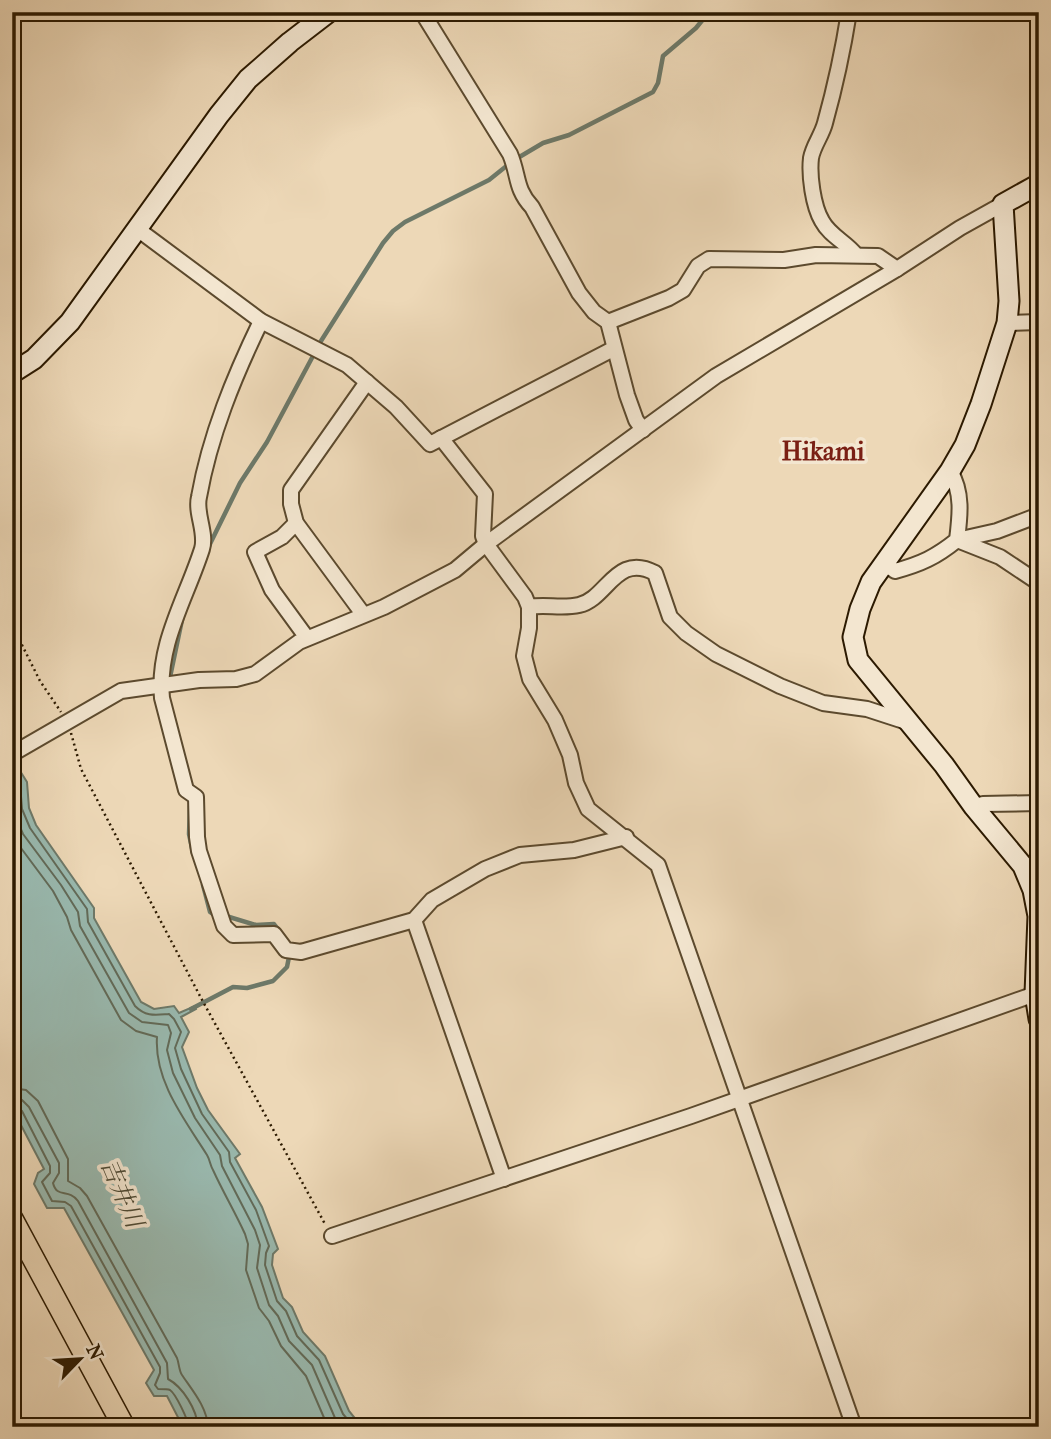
<svg xmlns="http://www.w3.org/2000/svg" width="1051" height="1439" font-family="'IM FELL French Canon','Noto Serif JP',serif">
  <rect width="100%" height="100%" fill="#edd8b7"/>
  <filter id="stains"><feTurbulence type="fractalNoise" baseFrequency=".00286" numOctaves="4"/><feColorMatrix values="0 0 0 0 .2 0 0 0 0 .09 0 0 0 0 .02 0 0 0 .5 -.17"/></filter>
  <radialGradient id="worn" r=".72"><stop offset=".6" stop-color="#630" stop-opacity="0"/><stop offset="1" stop-color="#630" stop-opacity=".3"/></radialGradient>
  <path fill="#99b9af" stroke="#6d7969" stroke-width="2" d="M12 758 27 782 29 808 36 825 94 908V918L141 1002 154 1009 174 1006 179 1013 195 1006 196 1009 181 1017 189 1032 182 1047 197 1088 208 1110 240 1154 235 1158 262 1207 278 1249 273 1254 272 1265 283 1298 292 1307 303 1332 325 1356 349 1411 362 1427H183L167 1396H154L146 1383 154 1370 64 1208H47L34 1184 38 1173 44 1169 12 1108Z"/>
  <g fill="none" stroke-linecap="round" stroke-linejoin="round">
    <g stroke="#626a58" stroke-width="2">
      <path d="M12 771 20 784 22 809 30 828 87 909 88 922 135 1006C146 1017 155 1015 169 1014L174 1019 181 1032 175 1048 181 1069 202 1114 229 1152 230 1162 256 1210 269 1246 266 1253 265 1265 277 1301 286 1311 297 1336 319 1360 343 1414 354 1427"/>
      <path d="M12 800 14 813 23 834 61 885 78 912 80 926 129 1013 142 1022 168 1025 171 1033 167 1050 173 1073 195 1118 220 1155 222 1166 255 1230 260 1245 257 1268 269 1305 278 1316 289 1341 312 1365 335 1418 343 1427"/>
      <path d="M12 836 53 891 67 917 71 930 121 1020 136 1031 157 1037C154 1081 185 1120 207 1155 210 1160 210 1165 213 1170 223 1192 235 1212 245 1234L248 1244 246 1270 259 1308 269 1321 281 1346 306 1376 328 1427"/>
      <path d="M12 1088 26 1090 38 1101 68 1159V1181L80 1188 87 1196 177 1358C179 1363 179 1371 182 1375 192 1390 207 1407 208 1427"/>
      <path d="M12 1098 22 1100 29 1107 59 1163V1173L53 1183C57 1199 68 1188 78 1201L167 1363 168 1379C183 1387 197 1410 198 1427"/>
      <path d="M12 1107 22 1111 50 1166V1173L42 1182 52 1201 65 1202 71 1206 160 1367V1373L155 1385 158 1389C161 1389 168 1389 170 1390 176 1394 188 1420 189 1427"/>
    </g>
    <g stroke="#6d7969" stroke-width="4.5">
      <path d="M516 159 543 143 569 135 653 92 658 83 663 56 696 28 709 12"/>
      <path d="M208 548 240 483 267 442 321 341 383 243 393 231 405 222 489 180 509 164"/>
      <path d="M169 682 183 615"/>
      <path d="M190 806 189 834 193 853"/>
      <path d="M203 885 210 912 217 917 226 916 256 925 274 924 287 941"/>
      <path d="M191 1009 233 987 247 988 273 981 287 967 290 952"/>
    </g>
    <g stroke="#5c4a2e" stroke-width="18">
      <g id="street">
        <path d="M422 12 510 154C519 175 515 189 532 207L579 293 594 312 608 322 627 395 636 420 643 430"/>
        <path d="M849 12C843 50 835 87 825 123 822 135 813 146 811 158 809 175 813 206 822 221 830 236 846 242 856 255"/>
        <path d="M136 228 261 321 347 365 396 407 430 444 613 349"/>
        <path d="M261 321C234 377 210 435 199 497 195 513 207 533 202 549 186 599 157 644 162 698L186 790 196 797 197 837 199 851 224 926 233 935 274 934 286 950 301 952 414 920 432 900 485 869 520 855 574 850 626 837"/>
        <path d="M608 322 669 298 683 290 698 266 709 259 784 260 816 255 878 256 897 269"/>
        <path d="M1007 323 1039 322"/>
        <path d="M441 438 485 494 483 536 486 544 525 597 529 607V628L524 656 530 679 555 720 570 755 576 783 588 809 658 865 854 1427"/>
        <path d="M1039 515 997 531 957 540 1000 557 1039 583"/>
        <path d="M296 523 282 537 255 552 272 590 307 638"/>
        <path d="M883 562 895 571C921 564 936 557 957 540 960 516 963 492 950 471"/>
        <path d="M529 607C546 604 562 609 579 605 607 599 616 552 655 573L670 617 686 633 716 654 780 686 823 703 867 709 910 723"/>
        <path d="M363 614 296 523 291 504V490L367 382"/>
        <path d="M12 754 121 691 199 680 236 679 255 674 299 642 384 607 455 570 486 544 716 376 897 269 960 228 1003 204"/>
        <path d="M974 807 983 804 1039 803"/>
        <path d="M414 920 504 1179"/>
        <path d="M332 1236 691 1116 1035 994"/>
      </g>
    </g>
    <g stroke="#2c1a01" stroke-width="23">
      <g id="secondary">
        <path d="M1039 184 1003 204 1009 301 1007 323 981 404 965 445 950 471 871 582 860 609 853 637 858 660 944 765 974 807 1023 866 1033 890 1038 916 1035 994 1039 1019"/>
        <path d="M12 373 34 359 70 322 219 115 248 79 290 42 329 12"/>
      </g>
    </g>
    <g stroke="#2c1a01" stroke-width="24">
      <path id="primary" d="M12 1219 124 1427"/>
    </g>
    <g stroke="#2c1a01" stroke-width="2.5" stroke-dasharray="2 3.5" stroke-linecap="butt">
      <path d="M12 625 40 681 61 712"/>
      <path d="M71 733 81 769 201 998 325 1224"/>
    </g>
    <use href="#street" stroke="#f3e6d0" stroke-width="14"/>
    <use href="#secondary" stroke="#f3e6d0" stroke-width="19"/>
    <use href="#primary" stroke="#edd8b7" stroke-width="21"/>
  </g>
  <g text-anchor="middle" dominant-baseline="central" stroke-width="7" stroke-linejoin="round" paint-order="stroke">
    <g font-size="24" font-style="italic" fill="#4d4a35" stroke="#f3e6d0">
      <text transform="translate(122 1193) rotate(67)">吉井川</text>
    </g>
    <g font-size="26" font-weight="bold" fill="#7a1f14" stroke="#f3e6d0">
      <text x="823" y="451">Hikami</text>
    </g>
  </g>
  <rect width="1051" height="1439" fill="none" stroke="#edd8b7" stroke-width="42"/>
  <rect x="14" y="14" width="1023" height="1411" fill="none" stroke="#2c1a01" stroke-width="3.5"/>
  <rect x="21" y="21" width="1009" height="1397" fill="none" stroke="#2c1a01" stroke-width="2"/>
  <g transform="translate(80 1359) rotate(65)" stroke="#f3e6d0" stroke-width="5" paint-order="stroke">
  <path d="M0-5L12 26L0 18L-12 26Z" fill="#2c1a01"/>
  <text y="-10" font-size="19" font-weight="bold" text-anchor="middle" fill="#2c1a01">N</text>
  </g>
  <rect width="100%" height="100%" filter="url(#stains)"/>
  <rect width="100%" height="100%" fill="url(#worn)"/>
</svg>
